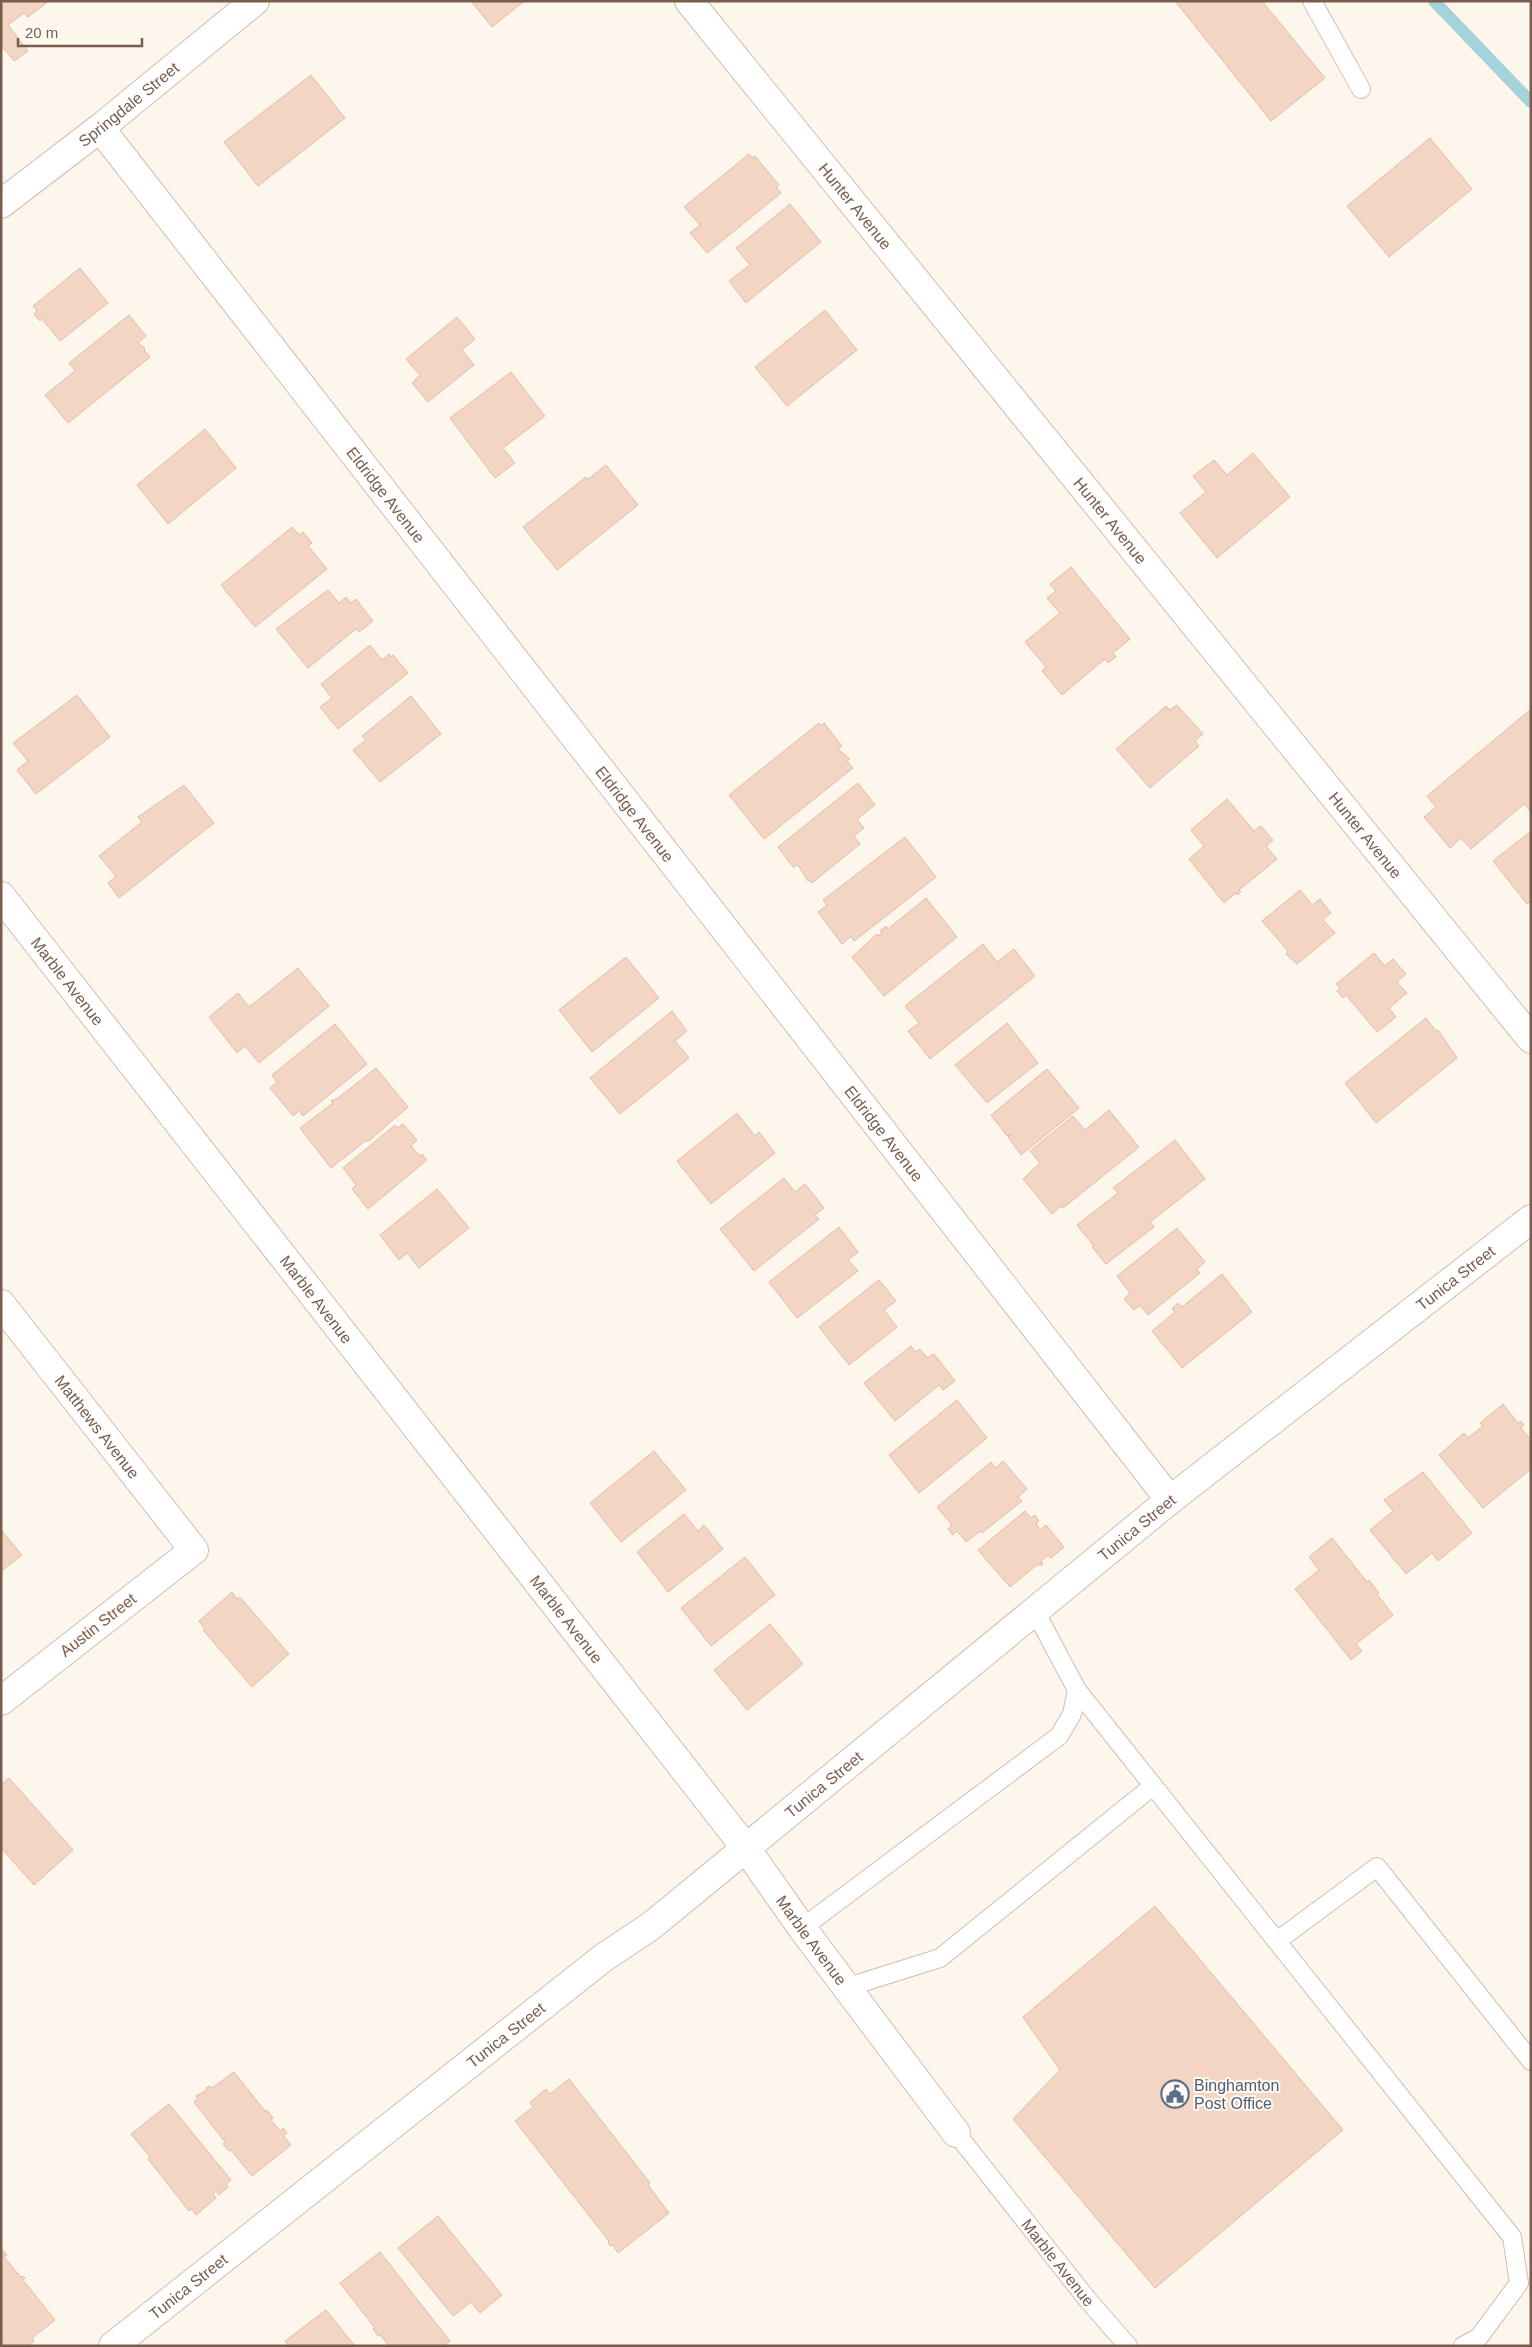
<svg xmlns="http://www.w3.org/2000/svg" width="1532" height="2347" font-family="Arial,sans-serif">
  <rect width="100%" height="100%" fill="#fdf6ec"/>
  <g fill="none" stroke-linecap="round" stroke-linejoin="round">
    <path stroke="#a5d3da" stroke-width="12" d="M1434 1 1531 102"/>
  </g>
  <g fill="#f3d5c3" stroke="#e6bba3">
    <path d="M1 1H49L28 17 24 13 8 25 28 51 14 61 1 45Z"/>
    <path d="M471 1H522L523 2 492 27Z"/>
    <path d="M1175 1H1262L1325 78 1271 121Z"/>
    <path d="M311 75 345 118 258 186 224 142Z"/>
    <path d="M1430 138 1472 189 1389 257 1347 206Z"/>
    <path d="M749 154 752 158 755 156 779 185 776 187 781 193 707 253 690 233 700 225 684 207Z"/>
    <path d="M790 204 821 242 746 303 729 281 750 265 736 248Z"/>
    <path d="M80 268 108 303 60 341 42 319 40 321 34 314 37 311 33 306Z"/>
    <path d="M825 310 857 350 787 406 755 367Z"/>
    <path d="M129 315 146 336 138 343 145 348 144 350 150 357 68 423 45 395 75 371 69 363Z"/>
    <path d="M457 317 475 339 462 350 474 365 428 402 412 383 420 375 406 359Z"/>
    <path d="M511 372 545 416 503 448 515 463 495 478 450 418Z"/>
    <path d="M205 429 236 468 168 524 137 485Z"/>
    <path d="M1253 453 1290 497 1217 558 1180 513 1206 492 1193 476 1214 460 1227 475Z"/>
    <path d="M606 465 638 505 557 570 523 527 586 477 587 480Z"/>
    <path d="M292 527 299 535 303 532 312 543 308 546 327 569 255 627 221 585Z"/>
    <path d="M1071 567 1130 639 1113 653 1116 657 1108 663 1105 659 1062 695 1042 671 1046 667 1025 642 1060 613 1047 598 1056 591 1050 584Z"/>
    <path d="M328 590 339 603 346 597 351 603 356 599 373 621 359 632 356 629 308 668 276 629Z"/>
    <path d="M370 645 382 660 389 654 391 657 393 655 408 673 338 729 320 707 332 698 321 684Z"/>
    <path d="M77 695 110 737 36 794 17 770 28 761 13 743Z"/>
    <path d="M411 696 441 734 380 782 353 750 366 740 362 736Z"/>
    <path d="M1177 705 1203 734 1195 741 1199 746 1150 788 1116 749 1166 706 1170 710Z"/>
    <path d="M1531 709V812L1524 804 1471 849 1461 838 1450 848 1424 817 1436 807 1427 796Z"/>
    <path d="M819 723 821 726 824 723 842 746 838 749 850 759 847 761 853 768 764 839 729 795Z"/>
    <path d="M858 783 875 805 857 819 864 828 854 836 860 844 812 883 809 880 808 881 798 865 793 867 778 847Z"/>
    <path d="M184 785 214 823 119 898 108 883 116 876 99 856 142 822 138 817Z"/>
    <path d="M1227 799 1254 831 1261 826 1273 840 1266 846 1277 859 1239 890 1241 892 1238 895 1236 893 1224 903 1189 859 1204 846 1191 830Z"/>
    <path d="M1531 831V901L1527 904 1493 861Z"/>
    <path d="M905 837 936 877 854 941 851 936 842 944 818 912 827 905 823 900Z"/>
    <path d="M1300 890 1312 905 1320 899 1331 913 1323 920 1335 933 1297 964 1286 954 1288 951 1262 921Z"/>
    <path d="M926 898 957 937 884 996 852 957 877 934 878 936 882 933 880 931 886 926 888 929Z"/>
    <path d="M983 944 997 962 1014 949 1035 976 930 1059 908 1031 919 1023 905 1006Z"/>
    <path d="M1374 953 1385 966 1393 959 1406 974 1397 982 1407 993 1389 1008 1396 1017 1377 1032 1346 995 1343 998 1337 991 1340 988 1336 984Z"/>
    <path d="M626 957 659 998 592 1052 559 1010Z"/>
    <path d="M298 968 329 1006 259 1063 245 1046 237 1053 209 1017 238 993 249 1007Z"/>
    <path d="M672 1011 687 1031 675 1041 689 1058 620 1114 590 1078Z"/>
    <path d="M1426 1018 1436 1031 1438 1030 1457 1058 1376 1123 1345 1083Z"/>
    <path d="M1007 1023 1038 1063 987 1103 955 1065Z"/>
    <path d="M335 1024 367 1064 303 1116 299 1111 293 1116 270 1088 277 1082 272 1075Z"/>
    <path d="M376 1068 408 1107 370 1140 364 1142 331 1168 300 1128 333 1103 331 1101 338 1098Z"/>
    <path d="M1047 1069 1079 1108 1021 1155 1008 1137 1011 1135 1007 1136 991 1115Z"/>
    <path d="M1109 1110 1139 1147 1063 1208 1061 1206 1052 1214 1023 1179 1040 1163 1030 1151 1073 1116 1085 1130Z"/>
    <path d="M737 1113 755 1136 759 1132 775 1153 711 1204 677 1161Z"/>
    <path d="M403 1124 417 1140 411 1146 420 1156 422 1154 427 1160 368 1209 352 1189 356 1185 343 1168 395 1125 398 1128Z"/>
    <path d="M1175 1140 1205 1179 1150 1222 1154 1227 1106 1264 1092 1247 1095 1245H1093L1077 1225 1118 1193 1113 1188Z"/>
    <path d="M784 1178 795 1192 805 1184 824 1208 815 1215 819 1219 754 1271 720 1229Z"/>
    <path d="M437 1189 469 1228 419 1268 407 1253 399 1260 380 1235Z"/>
    <path d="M839 1227 858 1252 848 1260 858 1271 797 1318 769 1282Z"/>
    <path d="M1177 1228 1205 1262 1197 1269 1200 1273 1148 1315 1140 1305 1134 1310 1124 1299 1130 1293 1117 1276Z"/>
    <path d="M1222 1274 1252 1312 1182 1368 1152 1331 1175 1312 1172 1309 1178 1303 1182 1307Z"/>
    <path d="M879 1280 896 1301 884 1310 897 1327 849 1365 819 1327Z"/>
    <path d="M911 1346 915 1352 920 1349 927 1358 934 1354 955 1381 943 1390 939 1385 895 1421 864 1383Z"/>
    <path d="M957 1400 987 1438 919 1493 889 1455Z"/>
    <path d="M1503 1404 1518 1423 1521 1421 1524 1425 1521 1428 1531 1440V1469L1483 1508 1439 1455 1464 1433 1468 1438 1483 1426 1480 1423Z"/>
    <path d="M654 1451 686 1490 621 1542 590 1503Z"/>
    <path d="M1003 1461 1027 1489 1018 1497 1022 1501 982 1533 980 1531 966 1542 957 1531 953 1535 948 1529 952 1525 937 1507 991 1462 996 1468Z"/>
    <path d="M1423 1472 1472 1533 1438 1561 1432 1553 1406 1574 1370 1530 1393 1511 1384 1500Z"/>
    <path d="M1025 1511 1031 1518 1035 1515 1039 1521 1036 1523 1040 1530 1046 1525 1064 1547 1051 1558 1049 1555 1041 1561 1043 1564 1040 1566 1038 1564 1010 1587 978 1550Z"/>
    <path d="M684 1514 698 1531 704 1525 723 1549 668 1592 637 1552Z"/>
    <path d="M1 1530 22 1555 1 1571Z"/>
    <path d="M1332 1538 1367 1582 1369 1580 1379 1593 1377 1594 1393 1615 1356 1644 1362 1651 1351 1660 1295 1589 1319 1570 1309 1557Z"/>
    <path d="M745 1557 775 1595 711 1646 681 1608Z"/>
    <path d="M232 1592 237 1599 240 1597 289 1654 252 1687 203 1630 205 1629 199 1621Z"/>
    <path d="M770 1624 803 1664 747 1710 714 1670Z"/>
    <path d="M9 1778 73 1850 34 1885 3 1850 1 1851V1785Z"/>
    <path d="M1155 1906 1343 2130 1155 2288 1013 2119 1060 2070 1023 2017Z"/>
    <path d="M234 2072 265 2111 267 2110 273 2118 271 2120 280 2131 283 2128 287 2133 283 2135 291 2145 252 2176 231 2150 229 2151 223 2144 225 2142 194 2102 198 2099 196 2096 207 2090 206 2088 210 2086 212 2088Z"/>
    <path d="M569 2079 650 2183 648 2185 669 2213 618 2253 613 2245 610 2246 608 2242 609 2241 515 2121 533 2107 530 2102 546 2089 550 2094Z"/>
    <path d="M169 2104 231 2180 226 2184 228 2187 219 2195 216 2191 213 2194 216 2198 196 2215 192 2209 189 2211 148 2159 150 2157 131 2134Z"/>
    <path d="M438 2216 502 2295 480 2313 471 2302 453 2316 398 2248Z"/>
    <path d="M1 2248 7 2255 4 2257 21 2277 23 2276 25 2278 23 2280 55 2320 32 2338 34 2341 28 2346H6L1 2340Z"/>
    <path d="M380 2252 450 2341 444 2346H389L380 2335 378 2336 373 2329 375 2328 340 2283Z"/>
    <path d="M326 2310 355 2346H288L285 2341Z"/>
  </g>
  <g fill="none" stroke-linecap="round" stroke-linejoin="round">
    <g stroke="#d1beb0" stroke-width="20">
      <g id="service">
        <path d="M1312 1 1361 89"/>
        <path d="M1077 1690 1512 2237 1519 2283 1479 2337 1463 2346"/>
        <path d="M802 1928 1059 1736 1072 1714 1077 1690 1035 1611"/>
        <path d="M1277 1941 1377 1867 1531 2061"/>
        <path d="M848 1987 940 1958 1153 1786"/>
        <path id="s1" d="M956 2133 1087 2299 1128 2346"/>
      </g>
    </g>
    <g stroke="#d1beb0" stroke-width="30">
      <g id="minor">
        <path id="s2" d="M689 1 1531 1039"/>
        <path id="s3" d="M100 128 1170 1500"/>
        <path id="s4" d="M1 896 745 1847 802 1928 956 2133"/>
        <path id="s5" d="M1 1304 194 1550 1 1701"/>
        <path id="s6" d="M113 2346 603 1958 651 1926 1170 1500 1531 1219"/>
      </g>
    </g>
    <g stroke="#d1beb0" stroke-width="30">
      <g id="tertiary">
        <path id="s7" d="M1 204 100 128 255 1"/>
      </g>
    </g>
    <use href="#service" stroke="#fff" stroke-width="18"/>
    <use href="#minor" stroke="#fff" stroke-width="28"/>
    <use href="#tertiary" stroke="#fff" stroke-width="28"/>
  </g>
  <defs>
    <g id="civic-ring" transform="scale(1.4375)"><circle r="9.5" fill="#fffaf3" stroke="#5c6f8a" stroke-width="1.5"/><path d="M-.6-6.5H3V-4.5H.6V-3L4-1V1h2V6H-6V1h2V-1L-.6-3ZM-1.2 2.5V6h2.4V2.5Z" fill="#5c6f8a"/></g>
  </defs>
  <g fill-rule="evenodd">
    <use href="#civic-ring" x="1175" y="2094"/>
  </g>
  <g text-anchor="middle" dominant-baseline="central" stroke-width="4" stroke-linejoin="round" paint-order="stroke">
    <g font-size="16" fill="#7a5c4d" stroke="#fffaf3">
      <text stroke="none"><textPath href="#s7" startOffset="162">Springdale Street</textPath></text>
      <text stroke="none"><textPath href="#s2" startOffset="264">Hunter Avenue</textPath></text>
      <text stroke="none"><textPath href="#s3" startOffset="465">Eldridge Avenue</textPath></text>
      <text stroke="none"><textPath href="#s2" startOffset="669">Hunter Avenue</textPath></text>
      <text stroke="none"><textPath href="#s3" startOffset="870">Eldridge Avenue</textPath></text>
      <text stroke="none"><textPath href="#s2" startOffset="1074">Hunter Avenue</textPath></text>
      <text stroke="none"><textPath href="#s4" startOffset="108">Marble Avenue</textPath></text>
      <text stroke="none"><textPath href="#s3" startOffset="1275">Eldridge Avenue</textPath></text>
      <text stroke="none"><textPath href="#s6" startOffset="1716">Tunica Street</textPath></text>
      <text stroke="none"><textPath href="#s4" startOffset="512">Marble Avenue</textPath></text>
      <text stroke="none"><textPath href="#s5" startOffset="156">Matthews Avenue</textPath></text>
      <text stroke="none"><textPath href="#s6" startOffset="1311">Tunica Street</textPath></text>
      <text stroke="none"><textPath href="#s4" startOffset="918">Marble Avenue</textPath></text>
      <text transform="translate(98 1625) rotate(-38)">Austin Street</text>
      <text stroke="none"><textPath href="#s6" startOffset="906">Tunica Street</textPath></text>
      <text stroke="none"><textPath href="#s4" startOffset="1322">Marble Avenue</textPath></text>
      <text stroke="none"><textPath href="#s6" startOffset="501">Tunica Street</textPath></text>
      <text stroke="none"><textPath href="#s1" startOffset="165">Marble Avenue</textPath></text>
      <text stroke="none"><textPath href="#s6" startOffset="96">Tunica Street</textPath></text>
    </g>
    <g font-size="16" fill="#4e5e75" stroke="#fffaf3" text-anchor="start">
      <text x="1194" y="2085">Binghamton<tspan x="1194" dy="18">Post Office</tspan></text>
    </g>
  </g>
  <rect width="1532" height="2347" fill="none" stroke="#7a5c4d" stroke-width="5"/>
  <path d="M18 38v8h124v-8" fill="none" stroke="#7a5c4d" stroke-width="2.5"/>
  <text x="25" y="38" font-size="15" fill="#7a5c4d" stroke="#fffaf3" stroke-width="4" paint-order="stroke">20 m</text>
</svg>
